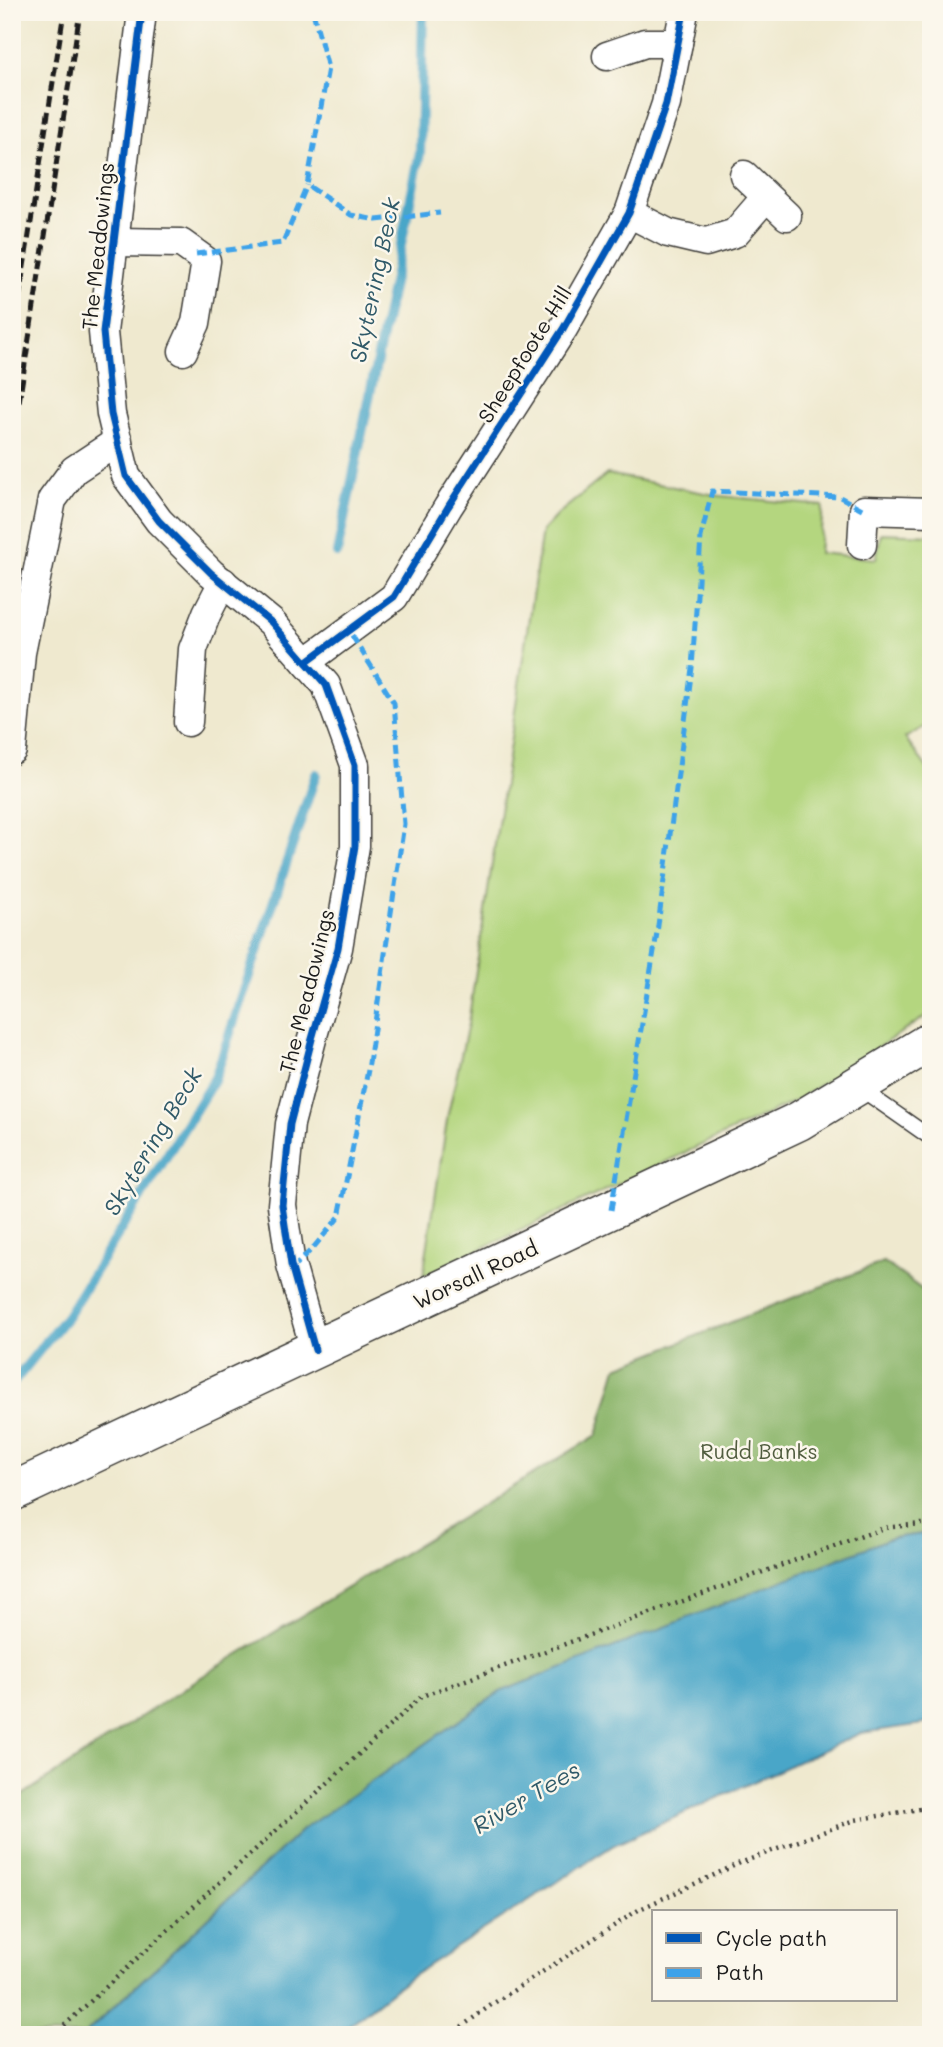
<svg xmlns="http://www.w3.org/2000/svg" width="943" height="2047" font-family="Mali,sans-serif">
  <rect width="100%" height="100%" fill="#fbf7ec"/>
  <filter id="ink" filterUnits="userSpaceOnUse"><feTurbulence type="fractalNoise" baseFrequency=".0143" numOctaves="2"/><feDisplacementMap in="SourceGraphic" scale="14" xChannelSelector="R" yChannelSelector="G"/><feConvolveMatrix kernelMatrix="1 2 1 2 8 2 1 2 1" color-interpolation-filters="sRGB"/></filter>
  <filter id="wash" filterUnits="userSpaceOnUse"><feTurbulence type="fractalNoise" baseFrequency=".00686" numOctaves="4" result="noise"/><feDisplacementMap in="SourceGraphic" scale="28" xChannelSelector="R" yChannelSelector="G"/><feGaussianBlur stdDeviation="1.57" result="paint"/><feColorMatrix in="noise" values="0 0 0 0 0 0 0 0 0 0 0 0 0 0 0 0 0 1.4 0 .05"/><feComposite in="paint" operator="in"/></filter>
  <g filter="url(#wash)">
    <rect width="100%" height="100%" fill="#efe9cf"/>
    <path fill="#b4d67f" stroke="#68794e" stroke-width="2" d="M607 474 720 496 823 506 819 553 876 559 881 533 931 535V723L905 738 931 773V1013L795 1101 423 1276 448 1114 468 1024 542 531 558 514Z"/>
    <path fill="#8fb76e" stroke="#566a45" stroke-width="2" d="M884 1262 931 1296V1533L891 1538 302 1830 84 2035H12V1802L198 1679 597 1435 617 1367Z"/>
    <path fill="#49a6c8" stroke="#326172" stroke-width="2" d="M931 1533V1723L861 1733 614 1845 406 1980 337 2035H84L302 1830 500 1692 891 1538Z"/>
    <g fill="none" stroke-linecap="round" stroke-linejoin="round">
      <g stroke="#49a6c8" stroke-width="10">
        <path d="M337 553 420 153 423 12"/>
        <path d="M12 1384 67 1316 215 1078 316 774"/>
      </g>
    </g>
  </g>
  <g filter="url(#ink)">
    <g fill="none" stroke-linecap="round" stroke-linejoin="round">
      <g stroke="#3c3b37" stroke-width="17">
        <path id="lane" d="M858 1087 931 1138"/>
      </g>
      <g stroke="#3c3b37" stroke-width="31">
        <g id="street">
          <path d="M142 12 103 332 111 414 126 476 159 521 211 573 271 622 326 685 355 765V846L338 948 312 1039 290 1124 282 1205 291 1265 315 1350"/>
          <path d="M607 56 645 43H678"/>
          <path d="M744 175 787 216"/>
          <path d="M629 213 668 233 706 242 735 233 766 197"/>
          <path d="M115 242 181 243 206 261 196 323 183 351"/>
          <path d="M862 545 864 510 931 512"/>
          <path d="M306 662 394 597 448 507 563 329 629 213 666 104 684 12"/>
          <path d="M188 722 193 649 207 613 223 582"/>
          <path d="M12 750 21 653 52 500 74 470 118 441"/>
        </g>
      </g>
      <g stroke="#3c3b37" stroke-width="41">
        <path id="secondary" d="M12 1492 799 1121 931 1041"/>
      </g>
      <g stroke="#3c3b37" stroke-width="4.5" stroke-dasharray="2 5" stroke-linecap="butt">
        <path d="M54 2035 422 1696 884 1528 931 1523"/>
        <path d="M450 2035 494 2003 640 1909 740 1863 855 1820 931 1807"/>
      </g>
      <use href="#lane" stroke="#fff" stroke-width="14"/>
      <use href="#street" stroke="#fff" stroke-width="28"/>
      <use href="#secondary" stroke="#fff" stroke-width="38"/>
      <g stroke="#1c1c1c" stroke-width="5" stroke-dasharray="10 5" stroke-linecap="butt">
        <path d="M12 343 64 12"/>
        <path d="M12 447 80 12"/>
      </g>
      <g stroke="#3da2ea" stroke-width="5" stroke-dasharray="10 5" stroke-linecap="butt">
        <path d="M313 12 328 68 307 185 351 215 376 220 440 213"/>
        <path d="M196 254 283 243 307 185"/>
        <path d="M611 1210 657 933 692 668 701 537 712 491 840 497 864 510"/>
        <path d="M292 1269 313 1248 339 1217 368 1070 404 824 394 703 348 629"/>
      </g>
      <g stroke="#fbf7ec" stroke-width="11">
        <g id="cycleway">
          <path d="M142 12 103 332 111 414 126 476 159 521 211 573 271 622 326 685 355 765V846L338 948 312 1039 290 1124 282 1205 291 1265 315 1350"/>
          <path d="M306 662 394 597 448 507 563 329 629 213 666 104 684 12"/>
        </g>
      </g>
      <use href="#cycleway" stroke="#0057b8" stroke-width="7"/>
    </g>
  </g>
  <g text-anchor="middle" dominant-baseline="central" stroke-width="5" stroke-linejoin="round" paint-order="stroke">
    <g font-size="21" fill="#1c1c1c" stroke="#fbf7ec">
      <text transform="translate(97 246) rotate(-84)">The Meadowings</text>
      <text transform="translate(524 354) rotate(-58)">Sheepfoote Hill</text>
      <text transform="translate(306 991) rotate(-76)">The Meadowings</text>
      <text transform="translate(475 1274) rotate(-25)">Worsall Road</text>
    </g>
    <g font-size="21" fill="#515d3f" stroke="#fbf7ec">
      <text x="759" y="1450">Rudd Banks</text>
    </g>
    <g font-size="23" font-style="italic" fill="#305a69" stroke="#fbf7ec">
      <text transform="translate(374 280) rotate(-78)">Skytering Beck</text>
      <text transform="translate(152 1141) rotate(-59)">Skytering Beck</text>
      <text transform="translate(526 1797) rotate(-30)">River Tees</text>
    </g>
  </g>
  <rect width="943" height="2047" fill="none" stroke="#fbf7ec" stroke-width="42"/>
  <rect x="652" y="1910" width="245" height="91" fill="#fbf7ec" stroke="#a29f99" stroke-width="2"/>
  <rect x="666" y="1933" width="35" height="10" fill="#0057b8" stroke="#a29f99" stroke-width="2"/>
  <text x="716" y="1946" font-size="21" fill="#1c1c1c">Cycle path</text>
  <rect x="666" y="1968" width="35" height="10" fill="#3da2ea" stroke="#a29f99" stroke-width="2"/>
  <text x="716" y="1980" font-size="21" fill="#1c1c1c">Path</text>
</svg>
